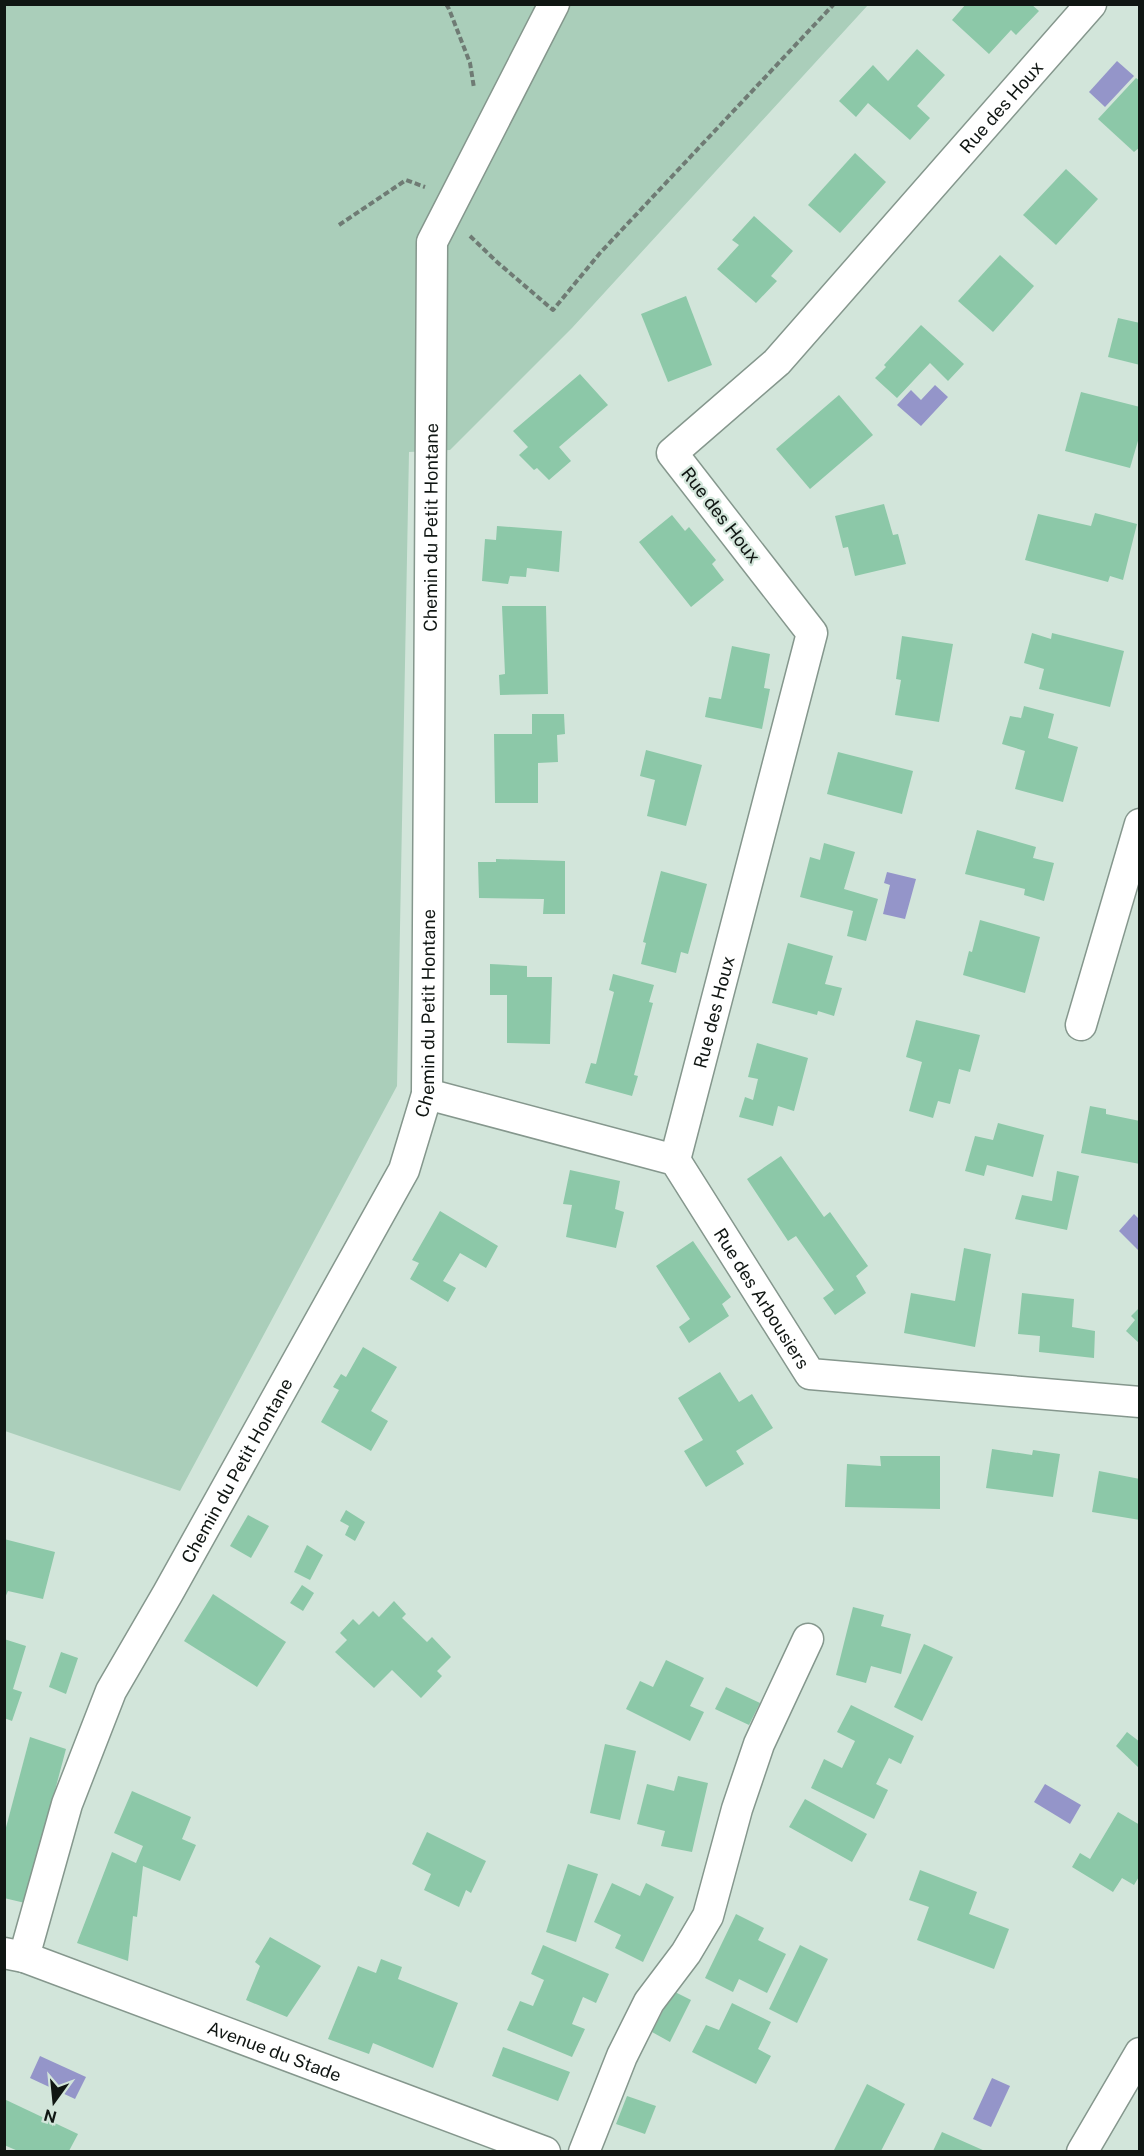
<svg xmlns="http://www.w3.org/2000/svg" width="1144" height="2156" font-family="'Public Sans',sans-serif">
  <rect width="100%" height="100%" fill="#d2e5da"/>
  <path fill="#aaceba" d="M5 5H868L572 328 450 450 409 452 397 1086 180 1491 5 1431Z"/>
  <g fill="#9495c9">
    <path d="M1117 61 1134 76 1105 107 1089 92Z"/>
    <path d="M935 385 948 397 921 426 897 405 911 390 921 400Z"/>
    <path d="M887 872 916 879 905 919 883 914 890 885 884 883Z"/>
    <path d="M1134 1214 1139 1219V1251L1119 1231Z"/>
    <path d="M1045 1784 1081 1805 1070 1824 1034 1802Z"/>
    <path d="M40 2056 86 2077 75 2099 30 2078Z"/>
    <path d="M992 2078 1010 2086 991 2127 973 2119Z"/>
  </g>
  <g fill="#8cc8a8">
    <path d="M966 4H1031L1039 11 1016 35 1011 30 989 54 952 20Z"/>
    <path d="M917 49 945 75 917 106 930 118 910 140 868 103 856 117 839 101 873 65 888 81Z"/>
    <path d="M1136 78 1140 81V147L1134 152 1098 119Z"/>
    <path d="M855 153 886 182 840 233 808 205Z"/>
    <path d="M1066 169 1098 199 1056 245 1023 215Z"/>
    <path d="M754 216 793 251 771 276 777 281 756 303 717 269 739 245 732 240Z"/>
    <path d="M1000 255 1034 286 993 332 958 301Z"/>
    <path d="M686 296 712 365 668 382 641 314Z"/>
    <path d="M1118 318 1140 323V365L1108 357Z"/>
    <path d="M921 325 964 364 948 381 930 363 897 398 875 378 886 367 884 365Z"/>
    <path d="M580 374 608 405 559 447 571 461 549 480 537 468 534 470 519 455 528 447 513 431Z"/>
    <path d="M1081 392 1140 407V434L1130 468 1065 451Z"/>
    <path d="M839 395 873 435 810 489 776 449Z"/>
    <path d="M884 504 893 535 898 534 906 564 855 576 848 547 843 548 835 516Z"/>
    <path d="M1095 513 1137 524 1123 580 1110 576 1108 582 1025 560 1038 514 1091 526Z"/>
    <path d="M672 515 685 531 689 527 716 560 712 564 724 580 691 607 639 542Z"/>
    <path d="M497 526 562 531 559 572 527 568 526 577 510 576 508 584 482 581 485 539 496 540Z"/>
    <path d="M502 606H546L548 694 500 695 499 675 505 674Z"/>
    <path d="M1032 633 1051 639 1052 633 1124 651 1110 707 1039 689 1044 669 1024 663Z"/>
    <path d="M902 636 953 644 939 722 895 715 901 680 896 679Z"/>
    <path d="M732 646 770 654 764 688 770 689 762 729 705 717 709 697 721 699Z"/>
    <path d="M1024 706 1054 714 1048 738 1078 747 1063 802 1015 789 1025 751 1002 744 1010 716 1021 718Z"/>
    <path d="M532 714H564L565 734 557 735 558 762 538 763V803H495L494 734H532Z"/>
    <path d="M646 750 702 765 686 826 647 816 655 780 640 776Z"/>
    <path d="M838 752 913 771 902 814 827 794Z"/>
    <path d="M977 830 1036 847 1033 858 1054 863 1044 901 1024 895 1025 889 965 874Z"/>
    <path d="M824 843 855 852 844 889 878 899 866 941 847 936 853 911 800 897 810 857 820 860Z"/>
    <path d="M496 859 565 861V914H543L544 899 479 898 478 862H496Z"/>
    <path d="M661 871 707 884 688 954 681 952 676 973 641 964 646 943 643 942Z"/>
    <path d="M980 920 1040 937 1025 993 963 975 969 951 972 952Z"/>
    <path d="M788 943 833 956 825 984 842 988 834 1016 818 1011 817 1015 772 1003Z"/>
    <path d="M490 964 527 966V977H552L550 1044 507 1043V995H490Z"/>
    <path d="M613 974 654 985 649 1002 653 1003 634 1075 638 1076 632 1096 585 1083 591 1063 596 1064 614 992 609 990Z"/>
    <path d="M916 1020 980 1035 970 1072 959 1069 950 1104 938 1101 933 1118 909 1111 922 1062 906 1057Z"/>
    <path d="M757 1043 808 1058 794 1111 778 1106 773 1126 739 1117 745 1097 753 1100 758 1079 748 1077Z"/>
    <path d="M1090 1106 1106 1109V1114L1140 1121V1164L1081 1153Z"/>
    <path d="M998 1123 1044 1135 1033 1177 987 1165 984 1176 965 1171 975 1136 993 1140Z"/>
    <path d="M781 1156 824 1217 830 1212 868 1266 856 1276 866 1293 835 1315 823 1298 834 1290 796 1236 788 1241 747 1179Z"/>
    <path d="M570 1170 620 1181 615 1209 624 1212 616 1248 566 1237 572 1205 563 1204Z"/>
    <path d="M1057 1171 1079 1176 1067 1230 1015 1219 1022 1195 1052 1201Z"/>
    <path d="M440 1211 498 1246 486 1268 460 1253 443 1281 456 1288 448 1302 410 1279 419 1263 412 1260Z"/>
    <path d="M693 1241 731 1297 722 1304 729 1316 689 1343 679 1327 690 1319 656 1266Z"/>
    <path d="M964 1248 991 1254 975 1347 904 1333 911 1293 955 1301Z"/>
    <path d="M1022 1293 1074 1299 1072 1327 1095 1331 1094 1358 1039 1352 1040 1336 1018 1334Z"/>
    <path d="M1140 1307V1344L1126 1331 1135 1320 1131 1316Z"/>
    <path d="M363 1347 397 1367 371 1411 388 1421 371 1451 321 1422 339 1390 333 1387 341 1374 346 1377Z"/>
    <path d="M720 1372 739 1402 752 1394 773 1428 736 1451 744 1464 706 1487 684 1451 703 1440 678 1398Z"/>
    <path d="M992 1449 1032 1455 1033 1450 1060 1454 1053 1497 986 1488Z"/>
    <path d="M880 1456H940V1509L845 1507 847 1464 881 1466Z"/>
    <path d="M1099 1471 1140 1479V1520L1092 1512Z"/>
    <path d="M346 1510 365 1522 355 1541 345 1535 349 1526 340 1521Z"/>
    <path d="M248 1515 269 1526 251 1558 230 1546Z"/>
    <path d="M4 1539 55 1552 43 1599 8 1591 4 1600Z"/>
    <path d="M307 1545 323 1555 310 1580 294 1572Z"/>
    <path d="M302 1585 314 1593 303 1611 290 1603Z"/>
    <path d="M213 1594 286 1642 257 1687 184 1641Z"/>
    <path d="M394 1601 406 1614 402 1618 427 1642 432 1637 451 1657 437 1671 442 1676 421 1698 392 1670 374 1688 335 1652 347 1640 340 1633 353 1619 359 1625 373 1611 379 1617Z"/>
    <path d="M853 1607 884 1615 881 1626 911 1634 901 1674 871 1666 866 1683 836 1675Z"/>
    <path d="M4 1639 26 1646 13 1689 22 1692 12 1721 4 1718Z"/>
    <path d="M924 1644 953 1657 922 1721 894 1707Z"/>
    <path d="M61 1652 78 1658 66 1694 49 1687Z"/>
    <path d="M666 1660 704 1678 690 1706 704 1712 690 1741 626 1709 640 1681 653 1687Z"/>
    <path d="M726 1687 760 1703 749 1725 715 1709Z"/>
    <path d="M851 1705 914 1736 901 1764 889 1758 876 1784 888 1790 874 1819 811 1788 824 1759 842 1768 855 1741 837 1732Z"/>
    <path d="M1127 1732 1140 1742V1769L1116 1746Z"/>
    <path d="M30 1737 66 1749 25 1903 4 1898V1835Z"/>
    <path d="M605 1744 636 1751 620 1820 590 1813Z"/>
    <path d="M678 1776 708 1783 692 1852 661 1846 665 1831 637 1824 647 1784 674 1791Z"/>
    <path d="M132 1791 191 1817 182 1839 196 1845 180 1881 143 1866 137 1917 133 1916 128 1961 77 1943 112 1852 136 1863 143 1846 114 1833Z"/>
    <path d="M805 1799 867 1834 852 1862 789 1827Z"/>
    <path d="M1118 1812 1140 1825V1875L1134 1885 1122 1878 1113 1892 1072 1867 1080 1853 1090 1859Z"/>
    <path d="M427 1832 486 1861 471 1893 466 1890 459 1907 424 1890 431 1874 412 1864Z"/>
    <path d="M568 1864 598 1874 576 1942 546 1932Z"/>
    <path d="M920 1870 977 1892 969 1914 1009 1929 994 1969 917 1940 929 1907 909 1900Z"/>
    <path d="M612 1883 640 1896 646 1883 674 1897 643 1962 615 1948 621 1935 594 1922Z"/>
    <path d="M736 1914 764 1928 758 1940 786 1954 767 1993 739 1979 733 1992 705 1978Z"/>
    <path d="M270 1937 321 1966 287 2017 246 2000 260 1966 255 1962Z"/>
    <path d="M543 1945 609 1974 596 2003 583 1997 572 2024 585 2029 572 2057 507 2030 520 2001 533 2006 544 1980 531 1974Z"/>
    <path d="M800 1945 828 1959 797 2023 769 2009Z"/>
    <path d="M381 1959 402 1967 398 1979 458 2003 433 2068 373 2043 369 2054 328 2039 358 1966 376 1973Z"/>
    <path d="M673 1991 691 2000 670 2042 652 2032Z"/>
    <path d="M732 2003 771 2022 758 2049 771 2056 756 2084 692 2052 706 2025 719 2030Z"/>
    <path d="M503 2047 570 2072 558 2101 492 2076Z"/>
    <path d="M867 2084 905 2104 881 2151H836L834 2150Z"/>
    <path d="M627 2096 656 2106 645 2134 616 2124Z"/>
    <path d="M4 2099 78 2134 69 2151H18L4 2145Z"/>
    <path d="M942 2132 985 2151H933Z"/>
  </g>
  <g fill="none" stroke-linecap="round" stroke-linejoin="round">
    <g stroke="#85978d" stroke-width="33">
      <g id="street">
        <path d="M1081 1025 1140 824"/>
        <path id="s1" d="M427 1094 675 1160 810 1374 1140 1402"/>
        <path id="s2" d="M675 1160 812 633 672 453 777 362 1091 4"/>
        <path id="s3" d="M4 1953 24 1957 545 2152"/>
        <path id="s4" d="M24 1957 67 1804 111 1691 168 1593 404 1170 427 1094 432 242 554 4"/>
        <path d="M584 2152 622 2056 649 2002 686 1953 708 1916 737 1809 759 1744 808 1639"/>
        <path d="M1082 2152 1140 2053"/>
      </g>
    </g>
    <g stroke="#6f7b74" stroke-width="4" stroke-dasharray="6 3" stroke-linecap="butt">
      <path d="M446 4 449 9 470 63 474 88"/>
      <path d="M339 225 406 180 425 187"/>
      <path d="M470 236 497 262 553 310 600 253 834 4"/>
    </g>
    <use href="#street" stroke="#fff" stroke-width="30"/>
  </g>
  <g text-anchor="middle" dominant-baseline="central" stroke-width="4.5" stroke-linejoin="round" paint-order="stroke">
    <g font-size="18" fill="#101613" stroke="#d2e5da">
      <text stroke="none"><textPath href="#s2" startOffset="1251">Rue des Houx</textPath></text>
      <text transform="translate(721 515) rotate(52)">Rue des Houx</text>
      <text stroke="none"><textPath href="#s4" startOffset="1524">Chemin du Petit Hontane</textPath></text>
      <text stroke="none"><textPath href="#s2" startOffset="153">Rue des Houx</textPath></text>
      <text stroke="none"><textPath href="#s4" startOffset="1038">Chemin du Petit Hontane</textPath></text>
      <text stroke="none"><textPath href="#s1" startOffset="420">Rue des Arbousiers</textPath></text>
      <text stroke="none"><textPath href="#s4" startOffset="534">Chemin du Petit Hontane</textPath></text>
      <text stroke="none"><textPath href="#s3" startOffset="288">Avenue du Stade</textPath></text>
    </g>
  </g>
  <rect width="1144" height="2156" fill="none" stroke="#101613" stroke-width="12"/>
  <g transform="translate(54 2102) rotate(195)" stroke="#d2e5da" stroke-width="4.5" paint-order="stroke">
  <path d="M0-4.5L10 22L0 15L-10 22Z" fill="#101613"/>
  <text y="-9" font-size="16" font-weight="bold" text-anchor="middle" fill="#101613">N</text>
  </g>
</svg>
